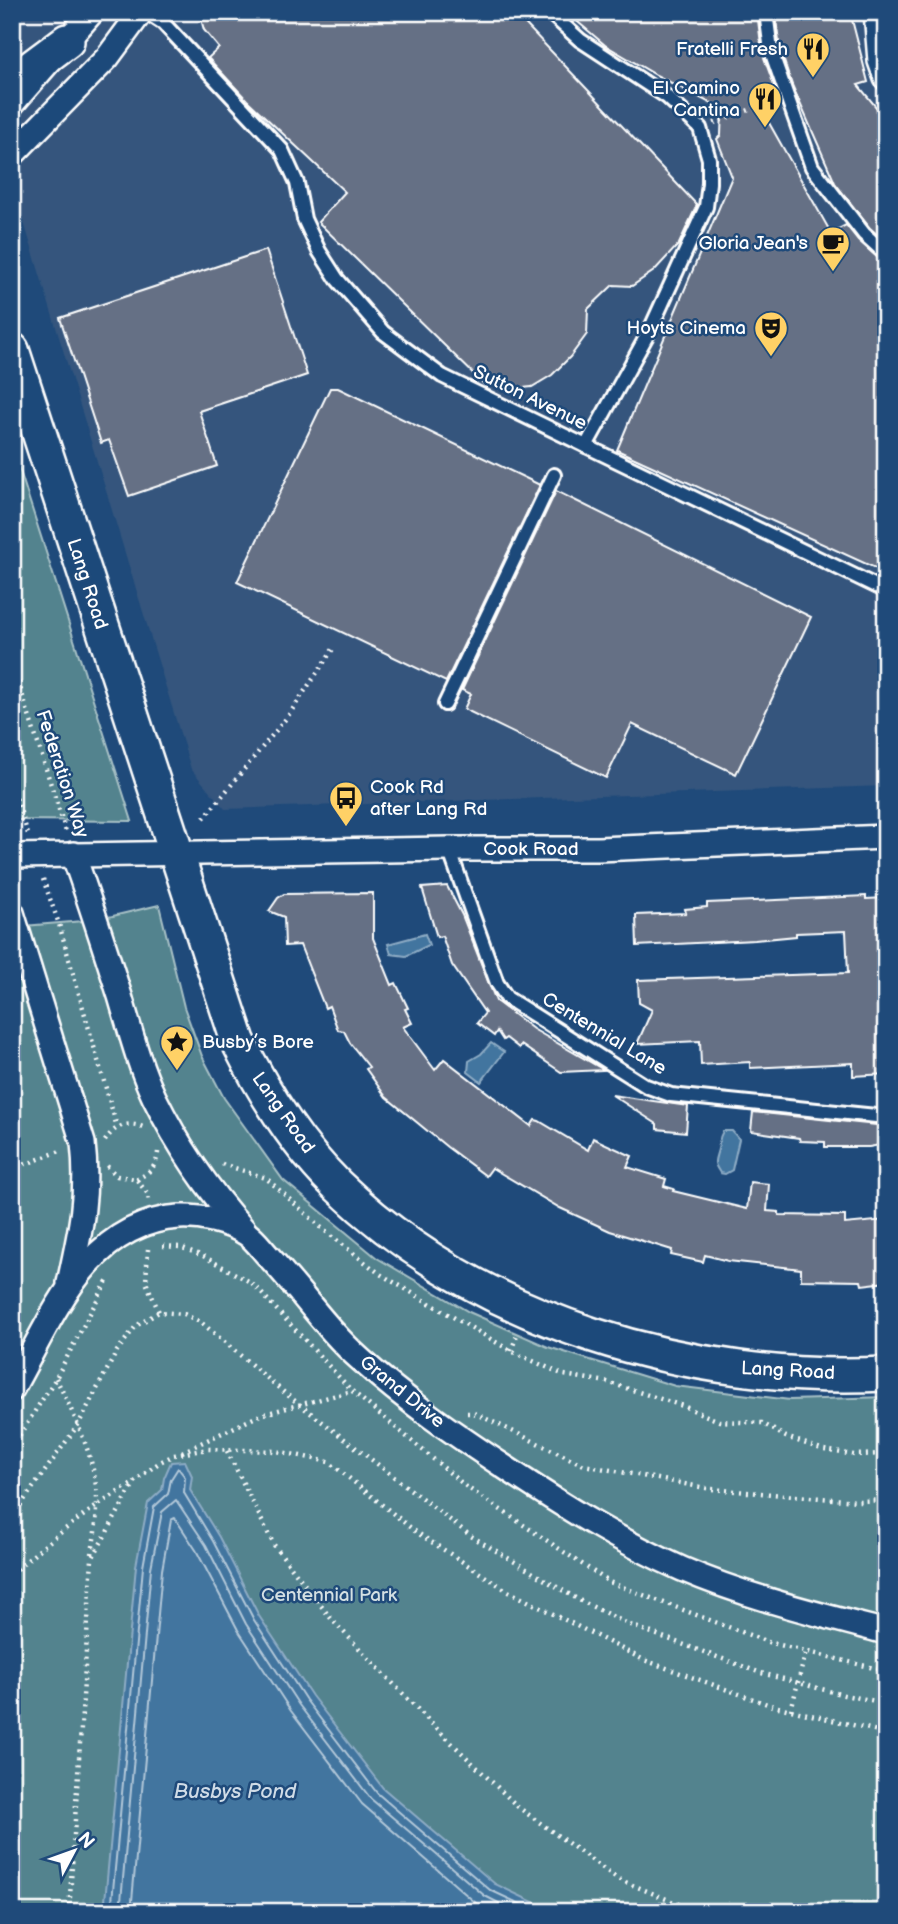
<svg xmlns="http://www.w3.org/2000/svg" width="898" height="1924" font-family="'Balsamiq Sans',sans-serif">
  <rect width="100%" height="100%" fill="#1f4a7a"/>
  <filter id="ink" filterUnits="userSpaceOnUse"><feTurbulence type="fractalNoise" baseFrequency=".0143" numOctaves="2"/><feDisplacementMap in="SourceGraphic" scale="14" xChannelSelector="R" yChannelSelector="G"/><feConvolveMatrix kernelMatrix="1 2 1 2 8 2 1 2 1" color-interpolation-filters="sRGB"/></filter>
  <g filter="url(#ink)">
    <path fill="#34557d" d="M12 12H886V786L225 809 191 769 12 183Z"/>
    <g fill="#52838e" stroke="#a8c1c6" stroke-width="2">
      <path d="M12 446 132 821 12 820Z"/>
      <path d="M159 905 184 1007 202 1056 224 1098 283 1180 377 1258 469 1312 548 1347 675 1386 790 1400 886 1397V1912H12V927L96 920Z"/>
    </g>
    <g fill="#42759f" stroke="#8eacc5" stroke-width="2">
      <path d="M425 934 429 945 406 956 391 954 388 944Z"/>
      <path d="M491 1043 504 1052 481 1082 468 1072 469 1061 481 1054Z"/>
      <path d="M723 1131H732L739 1139 732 1170 725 1174 720 1173C712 1161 715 1162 718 1149 720 1142 718 1139 723 1131Z"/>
      <path d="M185 1461 192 1476 190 1490 219 1537 259 1616 312 1696 383 1788 495 1884 554 1912H104L136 1566 148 1503 162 1490 164 1478 171 1462Z"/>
    </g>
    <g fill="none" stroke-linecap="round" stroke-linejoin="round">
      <g stroke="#b3c8d9" stroke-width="2">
        <path d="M111 1912 143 1567 154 1507 168 1494 171 1479 178 1468 185 1477 184 1493 213 1541 254 1620 306 1700 377 1793 490 1890 537 1912"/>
        <path d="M120 1912 151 1568 162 1512 176 1500 206 1545 246 1624 299 1705 371 1799 485 1896 516 1912"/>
        <path d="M131 1912 162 1570 171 1520 175 1518 196 1550 238 1630 291 1711 362 1804 477 1904 492 1912"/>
      </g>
    </g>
    <g fill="#657085" stroke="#fff" stroke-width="2">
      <path d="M199 12H514L697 205 679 244 654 271 632 286 613 285 588 309 587 334 570 357 552 375 532 387 512 389 494 379 487 387 318 222 345 192 247 100 208 58 219 48 204 30Z"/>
      <path d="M566 12H757L762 52 776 91 755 98 831 233 846 225 858 240 880 260 886 263V573L617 450 732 177 717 139 721 135 722 109 656 75 605 45Z"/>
      <path d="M775 12H850L868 82 858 85 886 119V242L870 228 835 183 792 85 780 49Z"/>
      <path d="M266 250 307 375 199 411 217 466 129 496 109 440 101 443 60 318Z"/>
      <path d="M330 388H338L540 485 446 682 237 582Z"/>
      <path d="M556 491 811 617 736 774 632 724 606 778 464 709 471 694 462 690Z"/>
      <path d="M447 886 462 915 496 1001 533 1029 604 1070 561 1072 521 1045 519 1048 506 1038 503 1040 497 1031 494 1036 477 1023 485 1013 452 965 442 936 437 937 422 888Z"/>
      <path d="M373 893V938L392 985 396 983 408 1008 405 1009 412 1023 403 1027 435 1070 444 1059 531 1126 535 1120 539 1121 588 1150 593 1138 632 1156 627 1167 666 1179 664 1186 674 1189 673 1191 747 1209 750 1182 769 1184 767 1211 779 1212V1215L845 1216V1224L886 1220V1282L862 1285 861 1281 801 1280V1269L728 1261 705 1255 703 1262 671 1255 672 1250 610 1231 560 1208 492 1168 486 1176 447 1147 386 1097 366 1069 369 1067 350 1043 344 1031 338 1030 329 1006 325 1008 300 945 285 946 284 917 269 911 278 898 284 894Z"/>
      <path d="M866 896V899L886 898V1074L853 1076V1063L750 1068V1062L701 1065 700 1041 637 1044 652 1010 639 1003 638 980 848 973 846 931 796 933V936L755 940 637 946 636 915 686 913 685 909 707 907V903Z"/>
      <path d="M612 1095 688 1106 686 1132 657 1129V1124Z"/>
      <path d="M753 1112 886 1126V1144L869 1147H825V1142L800 1141 799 1138 751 1131Z"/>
    </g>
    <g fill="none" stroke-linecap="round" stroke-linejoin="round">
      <g stroke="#fff" stroke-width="18">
        <g id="lane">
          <path d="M146 12 163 23 282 150 297 183 304 219 319 251 337 279 383 332 442 376 586 446 650 330 706 207 709 183V159L700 128 667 97 580 40 549 12"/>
          <path d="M766 12 771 51 812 167 864 234 886 254"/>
          <path d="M586 446 886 591"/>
          <path d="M445 704 554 475"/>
          <path d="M449 849 497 983 507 998 646 1086 671 1095 886 1117"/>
        </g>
      </g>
      <g stroke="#fff" stroke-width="28">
        <g id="street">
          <path d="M876 12 880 61 886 78"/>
          <path d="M12 104 92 12"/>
          <path d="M12 155 107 58 141 12"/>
          <path d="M73 854C90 901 105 949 120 996 130 1030 139 1065 154 1097 177 1144 209 1191 244 1230"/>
          <path d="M12 856 449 849H598L886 837"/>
          <path d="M12 913 83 1143C89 1195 80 1233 69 1283"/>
          <path d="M12 1389C52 1319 86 1223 179 1217 201 1216 229 1222 247 1234 256 1240 263 1251 270 1258 301 1291 327 1330 361 1360 406 1401 456 1435 506 1468 563 1506 619 1541 682 1569 747 1597 817 1614 886 1632"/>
        </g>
      </g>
      <g stroke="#fff" stroke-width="38">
        <g id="secondary">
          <path d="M12 82 67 41"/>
          <path d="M12 350 238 1041C264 1093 295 1144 337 1185 479 1322 692 1384 886 1374"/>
        </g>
      </g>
      <g stroke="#fff" stroke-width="4.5" stroke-dasharray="2 5" stroke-linecap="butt">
        <path d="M714 123 771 102"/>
        <path d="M12 662 67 835"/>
        <path d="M12 785 28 834"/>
        <path d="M204 818 288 716 333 649"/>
        <path d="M43 879 59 924 117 1127"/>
        <path d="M105 1141C114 1126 128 1120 145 1128"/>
        <path d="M12 1160 23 1165"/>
        <path d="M222 1164 266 1178 324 1230 380 1274 511 1351 564 1375 607 1382 683 1406 719 1421 762 1423 786 1437 824 1450 854 1455 886 1454"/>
        <path d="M107 1166 117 1176 136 1179 148 1194 149 1202"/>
        <path d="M12 1171 23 1165 63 1150"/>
        <path d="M136 1179C149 1174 157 1166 158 1152"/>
        <path d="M163 1246 180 1247 203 1256 252 1283 352 1391 468 1488 609 1582 768 1642 886 1671"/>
        <path d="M148 1249 146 1282 159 1312"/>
        <path d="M511 1351 517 1335"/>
        <path d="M56 1378C75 1418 98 1461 97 1506 97 1522 94 1538 92 1554"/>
        <path d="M467 1413H474L584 1465 711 1489 857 1501 886 1500"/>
        <path d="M12 1447 56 1378 107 1281"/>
        <path d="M227 1451 274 1545 333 1621 431 1723 518 1807 618 1879 693 1910 702 1912"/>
        <path d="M182 1452 260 1415 352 1391"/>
        <path d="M174 1455 208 1449 277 1451 329 1462 416 1532 508 1591 644 1660 770 1705 886 1733"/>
        <path d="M12 1517 78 1425 117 1351 136 1326 159 1312 184 1314 202 1323 286 1394 471 1536 579 1600 630 1625 761 1673 844 1695 886 1703"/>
        <path d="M12 1574C51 1538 91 1508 136 1481"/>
        <path d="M791 1710 806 1651"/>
        <path d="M69 1912 92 1559 136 1480 160 1462 174 1455"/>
      </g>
      <use href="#lane" stroke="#1f4a7a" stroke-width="12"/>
      <use href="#street" stroke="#1f4a7a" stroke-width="23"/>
      <use href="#secondary" stroke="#1f4a7a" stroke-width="33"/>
    </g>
  </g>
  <defs>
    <g id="restaurant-pin" transform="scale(1.75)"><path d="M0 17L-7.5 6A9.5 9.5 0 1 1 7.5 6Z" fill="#ffd166" stroke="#1f4a7a"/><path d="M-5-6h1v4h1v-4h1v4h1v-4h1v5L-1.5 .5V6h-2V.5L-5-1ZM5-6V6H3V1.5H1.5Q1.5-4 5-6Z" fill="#111"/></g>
    <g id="cafe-pin" transform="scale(1.75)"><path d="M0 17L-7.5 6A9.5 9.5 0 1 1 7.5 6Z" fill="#ffd166" stroke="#1f4a7a"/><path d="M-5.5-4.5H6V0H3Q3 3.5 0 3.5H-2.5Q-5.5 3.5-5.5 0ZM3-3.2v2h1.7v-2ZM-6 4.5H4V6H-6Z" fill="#111"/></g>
    <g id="theatre-pin" transform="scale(1.75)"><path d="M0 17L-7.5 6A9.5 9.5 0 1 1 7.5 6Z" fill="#ffd166" stroke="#1f4a7a"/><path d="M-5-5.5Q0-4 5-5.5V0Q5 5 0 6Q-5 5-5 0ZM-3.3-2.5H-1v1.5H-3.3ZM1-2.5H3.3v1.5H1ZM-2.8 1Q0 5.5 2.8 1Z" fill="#111"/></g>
    <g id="bus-pin" transform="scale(1.75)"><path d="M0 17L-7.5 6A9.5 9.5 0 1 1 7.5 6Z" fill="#ffd166" stroke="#1f4a7a"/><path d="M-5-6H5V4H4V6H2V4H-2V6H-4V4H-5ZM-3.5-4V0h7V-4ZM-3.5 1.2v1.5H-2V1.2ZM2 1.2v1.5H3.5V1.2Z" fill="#111"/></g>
    <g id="sight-pin" transform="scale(1.75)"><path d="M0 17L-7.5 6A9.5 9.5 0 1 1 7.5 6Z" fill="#ffd166" stroke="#1f4a7a"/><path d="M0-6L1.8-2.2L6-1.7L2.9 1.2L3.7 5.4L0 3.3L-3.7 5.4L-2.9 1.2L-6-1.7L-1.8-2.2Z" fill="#111"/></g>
  </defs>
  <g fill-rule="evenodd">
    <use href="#restaurant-pin" x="813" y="49"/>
    <use href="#restaurant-pin" x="765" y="99"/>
    <use href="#cafe-pin" x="833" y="243"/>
    <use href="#theatre-pin" x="771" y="328"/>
    <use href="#bus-pin" x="346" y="798"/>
    <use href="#sight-pin" x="177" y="1042"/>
  </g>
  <g text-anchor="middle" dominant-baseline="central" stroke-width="5" stroke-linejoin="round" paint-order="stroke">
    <g font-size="19" fill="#fff" stroke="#1f4a7a" text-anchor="end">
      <text x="788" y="49">Fratelli Fresh</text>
      <text x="740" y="88">El Camino<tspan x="740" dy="22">Cantina</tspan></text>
      <text x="808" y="243">Gloria Jean's</text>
      <text x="746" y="328">Hoyts Cinema</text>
      <text x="370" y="787" text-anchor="start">Cook Rd<tspan x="370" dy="22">after Lang Rd</tspan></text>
      <text x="202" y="1042" text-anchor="start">Busby’s Bore</text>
    </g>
    <g font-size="19" fill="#fff" stroke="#1f4a7a">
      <text transform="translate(530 398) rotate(26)">Sutton Avenue</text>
      <text transform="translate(87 584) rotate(72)">Lang Road</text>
      <text transform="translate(62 774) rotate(72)">Federation Way</text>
      <text x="531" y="849">Cook Road</text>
      <text transform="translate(604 1034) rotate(31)">Centennial Lane</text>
      <text transform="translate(283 1113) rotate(55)">Lang Road</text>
      <text transform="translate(788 1371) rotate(3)">Lang Road</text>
      <text transform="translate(402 1392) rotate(39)">Grand Drive</text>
    </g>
    <g font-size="19" fill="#d4e0e3" stroke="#1f4a7a">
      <text x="329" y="1595">Centennial Park</text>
    </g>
    <g font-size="21" font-style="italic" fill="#d0dce7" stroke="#1f4a7a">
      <text x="235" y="1791">Busbys Pond</text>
    </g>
  </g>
  <rect width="898" height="1924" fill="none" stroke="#1f4a7a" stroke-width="42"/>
  <rect x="21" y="21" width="856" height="1882" fill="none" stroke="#fff" stroke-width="2.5" filter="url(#ink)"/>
  <g transform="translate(74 1851) rotate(49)" stroke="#1f4a7a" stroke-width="5" paint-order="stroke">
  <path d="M0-5L12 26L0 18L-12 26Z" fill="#ffffff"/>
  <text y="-10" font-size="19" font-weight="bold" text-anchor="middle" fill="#ffffff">N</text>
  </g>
</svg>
